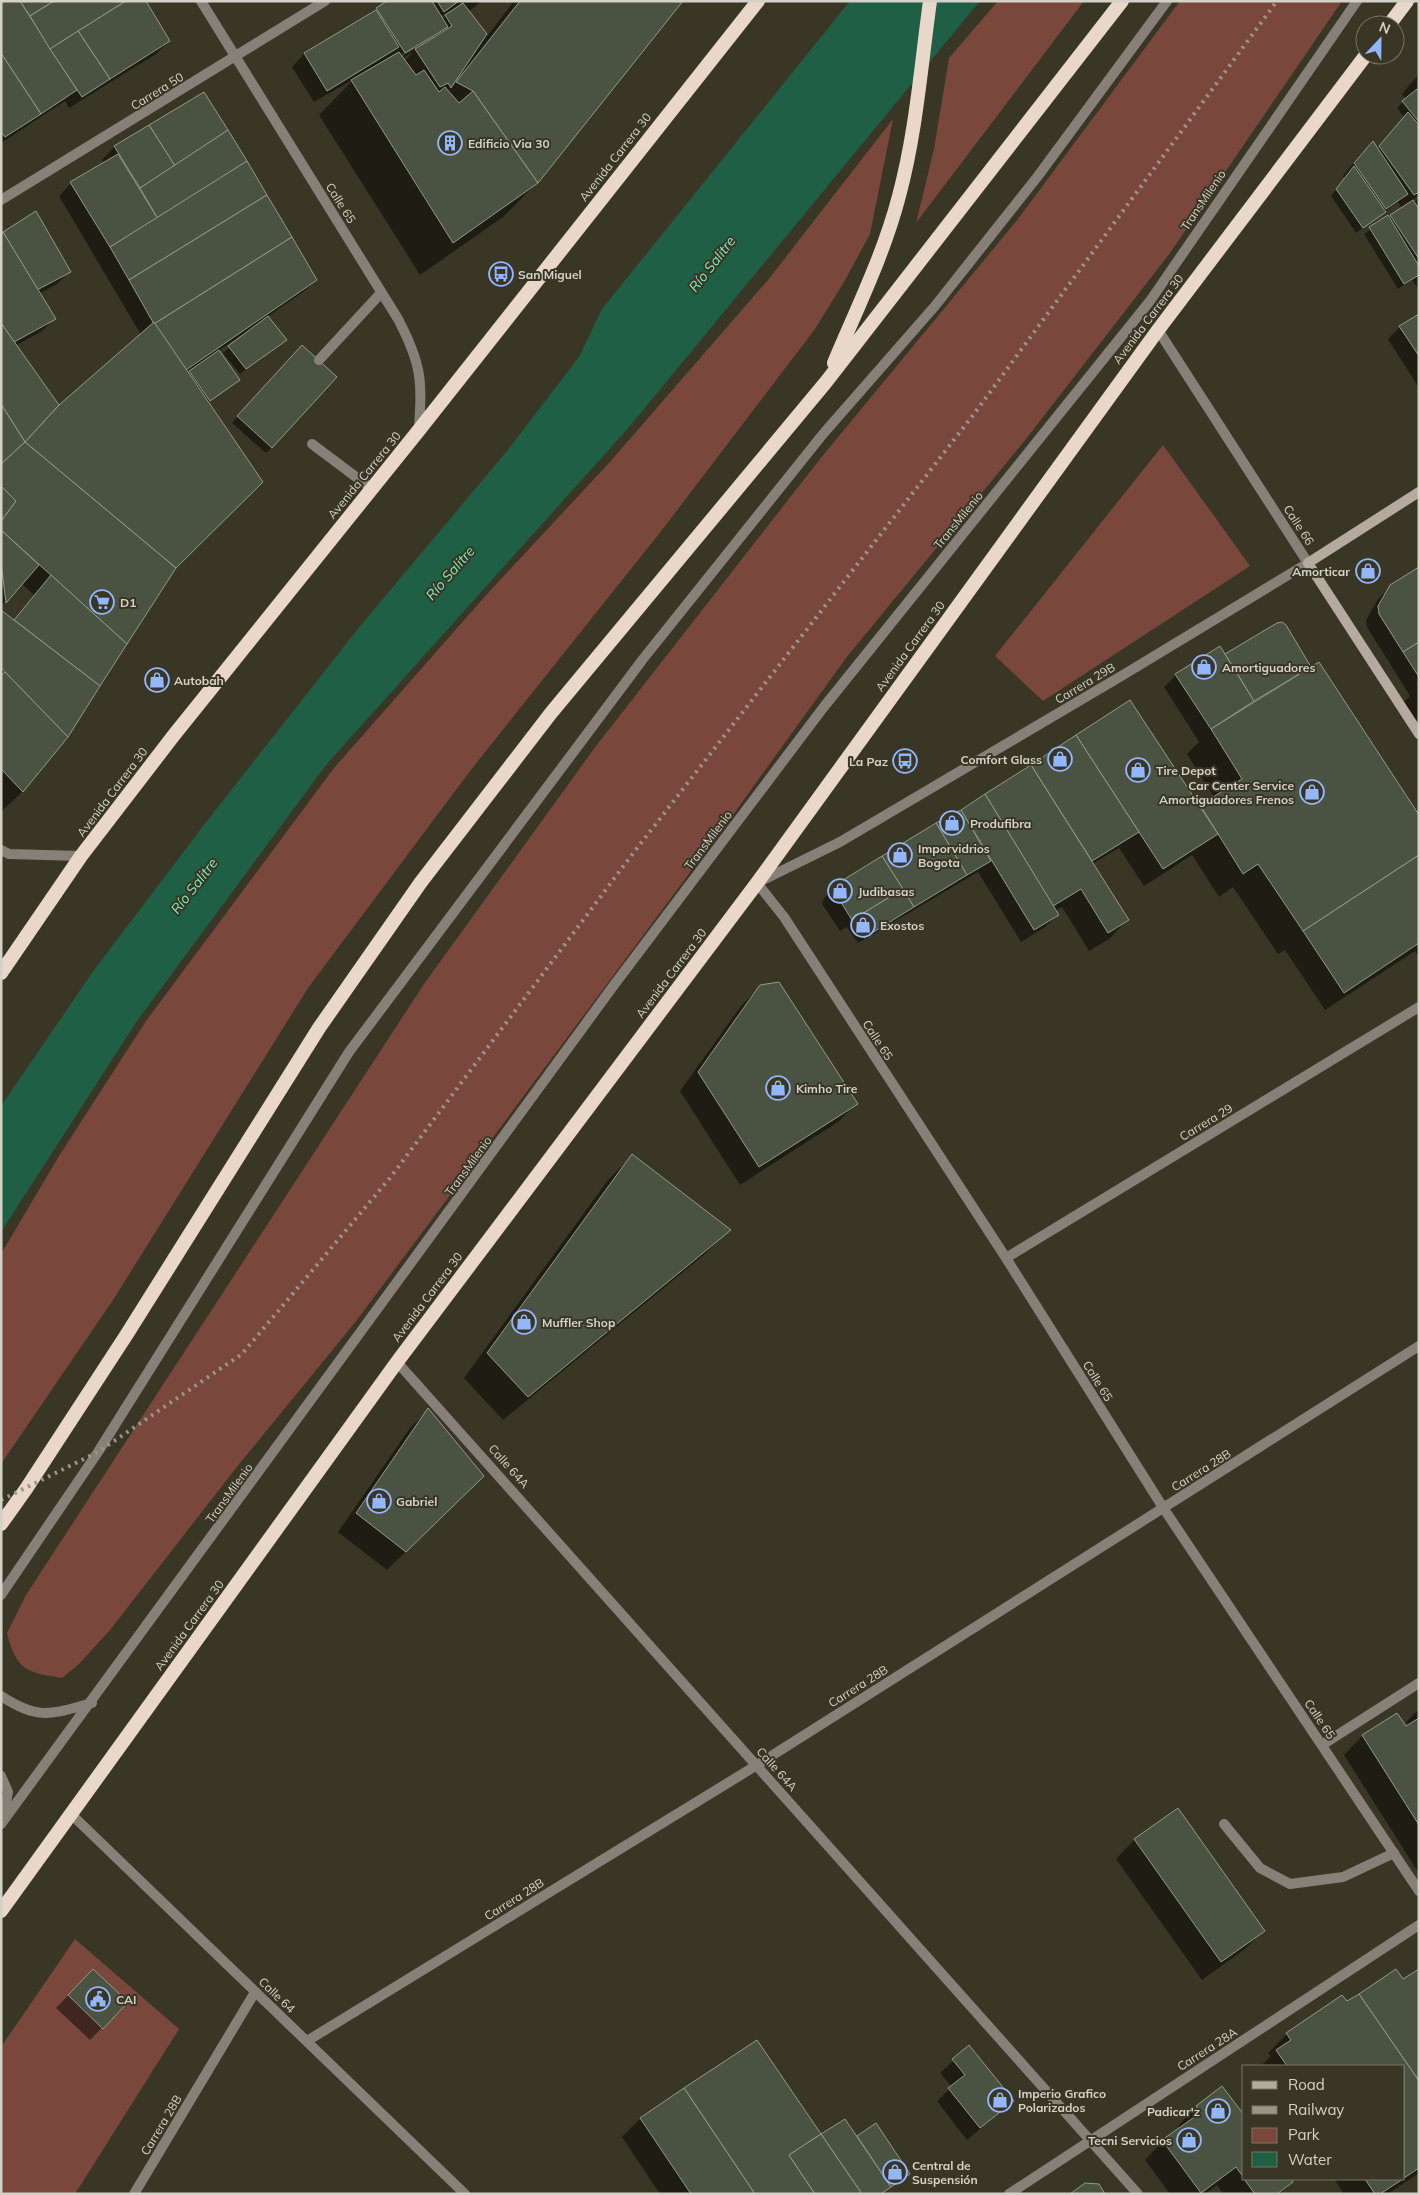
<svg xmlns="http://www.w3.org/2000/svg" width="1420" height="2195" font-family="Mulish,sans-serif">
  <rect width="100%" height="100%" fill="#3a3625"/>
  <g fill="#7a473d">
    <path d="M998 1H1084L916 223 934 149 949 58Z"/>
    <path d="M1180 1H1342L1170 253 1026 439 846 658 735 812 357 1320 236 1468 110 1630 78 1665 62 1678C26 1673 16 1669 7 1633L26 1595 424 984 596 746 820 459 1018 219Z"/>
    <path d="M893 119 870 234 844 282 815 329 662 530 470 771 308 988 113 1300 1 1464V1254L59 1156 146 1021 334 768 488 593 609 463 768 280Z"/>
    <path d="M1163 445 1250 566 1043 701 995 656Z"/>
    <path d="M75 1939 179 2029 75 2194H1V2047Z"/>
  </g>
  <path fill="#1f5f46" d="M850 1H980L630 426 326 765 137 1021 1 1232V1106L94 970 210 817 361 625 507 451 579 357 602 309Z"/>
  <g fill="#0007" fill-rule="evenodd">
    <path d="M1 1H144L169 41 156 54 69 108 65 101 1 143Z"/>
    <path d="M390 1H482L468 12 487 36 514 1H681L537 183 503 217 420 275 319 115 354 79 314 102 292 67 304 54ZM448 12 449 13 442 19 440 17ZM434 34V37L400 58 399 56ZM411 53 412 54 404 61 402 59Z"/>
    <path d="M1419 74V196L1412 200 1413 203 1419 198V290L1412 280 1398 289 1364 234 1402 209 1398 202 1356 233 1331 196 1345 179 1343 176 1360 155 1373 142 1377 149 1404 117 1397 108 1406 99 1402 94Z"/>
    <path d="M203 93 316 280 303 292 267 317 285 340 240 374 223 353 244 336 243 334 218 351 238 380 207 403 175 568 23 791 1 812V611L13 621 34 595 21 583 1 606V234L70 271 57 284 38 294 54 319 42 331 15 346 55 410 141 335 59 196 71 183 104 163 102 160 114 147Z"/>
    <path d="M1419 315V388L1388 339 1400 327Z"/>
    <path d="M296 352 272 447 266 453 232 423Z"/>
    <path d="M1419 568V683L1416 684 1419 686V724L1404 702 1410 696 1367 627 1366 620 1378 599 1391 586Z"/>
    <path d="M1279 624 1419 818V957L1415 951 1325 1010 1285 950 1278 954 1233 887 1219 897 1192 855 1144 886 1119 848 1092 864 1127 920 1109 939 1089 951 1062 907 1055 911 1058 915 1045 927 1021 942 978 872 858 943 847 927 840 931 822 904 824 898 837 885 1032 766 1199 808 1214 797 1187 754 1199 742 1164 687 1176 675 1225 655Z"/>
    <path d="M760 987 856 1104 838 1122 740 1185 680 1091 741 1006Z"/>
    <path d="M632 1156 729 1230 705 1254 503 1420 464 1378 608 1180Z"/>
    <path d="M428 1410 464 1495 387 1570 338 1532 410 1428Z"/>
    <path d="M1419 1709 1418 1872 1344 1755 1362 1736 1397 1714 1406 1728 1409 1726 1406 1722Z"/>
    <path d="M1178 1810 1263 1931 1245 1949 1202 1980 1116 1859 1134 1840Z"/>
    <path d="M93 1970 127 2002 90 2040 56 2008Z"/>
    <path d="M1419 1970V2173L1388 2194H1344L1334 2179H1404V2066H1261L1271 2056 1268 2053 1287 2034 1403 1981Z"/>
    <path d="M757 2042 819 2134 856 2138 876 2125 909 2174 882 2194H660L622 2137 640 2119Z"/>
    <path d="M969 2047 1013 2101 967 2140 937 2101 952 2087 940 2073Z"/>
    <path d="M1222 2088 1244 2117V2179H1289L1292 2182 1280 2194H1223L1217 2185 1205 2194H1170L1145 2160 1163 2141 1180 2129 1178 2126 1196 2107Z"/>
  </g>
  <g fill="#4a5342" stroke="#919b88">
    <path d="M1 1H20L77 90 41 114 1 53Z"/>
    <path d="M20 1H54L30 16Z"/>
    <path d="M54 1H126L50 49 30 16Z"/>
    <path d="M126 1H146L170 41 110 79 78 31Z"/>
    <path d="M387 1H432L448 27 405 53 376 8Z"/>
    <path d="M437 1H459L444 12Z"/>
    <path d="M520 1H683L538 183 473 91 456 82Z"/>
    <path d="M463 3 487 34 451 88 448 83 440 87 415 49 452 26 445 15Z"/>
    <path d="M376 10 399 47 327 91 304 53Z"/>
    <path d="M78 31 110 79 82 97 50 49Z"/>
    <path d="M399 52 416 75 424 70 439 92 445 87 459 103 473 91 538 183 453 243 351 80Z"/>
    <path d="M1 53 41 114 5 137 1 132Z"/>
    <path d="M1417 89 1419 91V122L1402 101Z"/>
    <path d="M204 92 228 130 175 166 149 125Z"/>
    <path d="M1408 112 1419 125V192L1414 195 1379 146Z"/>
    <path d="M149 125 175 166 140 188 114 146Z"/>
    <path d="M228 130 247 161 158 219 140 188Z"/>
    <path d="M1373 141 1408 194 1386 209 1354 163Z"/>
    <path d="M118 154 158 219 110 247 70 182Z"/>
    <path d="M247 161 267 195 129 280 110 247Z"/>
    <path d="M1354 166 1386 212 1363 228 1336 189Z"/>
    <path d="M267 195 292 237 154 324 129 280Z"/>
    <path d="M1413 200 1419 209V259L1390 215Z"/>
    <path d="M36 211 71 272 37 290 3 232Z"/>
    <path d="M1388 215 1419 266V275L1404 284 1369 227Z"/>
    <path d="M3 232 56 319 14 342 1 323V233Z"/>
    <path d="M292 237 317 280 186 370 154 324Z"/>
    <path d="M1419 314V356L1399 326Z"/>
    <path d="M268 316 287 340 246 369 228 346Z"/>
    <path d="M154 322 263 482 176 568 25 442 59 405Z"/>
    <path d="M1 323 59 405 25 442 1 404Z"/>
    <path d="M302 345 337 377 272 448 237 416Z"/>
    <path d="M219 350 240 380 210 401 189 371Z"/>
    <path d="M1 404 25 442 1 464Z"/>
    <path d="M25 442 176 568 127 644 1 530V521L16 501 1 486V464Z"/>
    <path d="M1 486 16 501 1 521Z"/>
    <path d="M1 530 39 565 6 603 1 563Z"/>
    <path d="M1419 567V642L1403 652 1379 614 1378 606 1390 585Z"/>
    <path d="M51 575 127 644 100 686 14 620Z"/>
    <path d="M1 610 100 686 68 737 1 668Z"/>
    <path d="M1282 622 1286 625 1311 667 1254 701 1225 654 1277 623Z"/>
    <path d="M1419 642V677L1403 652Z"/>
    <path d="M1220 646 1254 701 1211 729 1175 674Z"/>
    <path d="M1319 662 1419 815V855L1303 931 1258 864 1243 874 1200 805 1242 779 1211 729Z"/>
    <path d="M5 672 68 737 23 792 1 769V675Z"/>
    <path d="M1130 700 1218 834 1163 869 1076 735Z"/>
    <path d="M1076 735 1139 832 1092 861 1031 765Z"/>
    <path d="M1031 765 1129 920 1108 933 1081 889 1053 906 985 794Z"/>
    <path d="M985 794 1059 915 1034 930 961 810Z"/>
    <path d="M961 810 991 861 967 875 936 823Z"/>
    <path d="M936 823 967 875 914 907 882 856Z"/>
    <path d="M1419 855V943L1344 993 1303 931Z"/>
    <path d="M882 856 903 889 852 920 834 891 835 885Z"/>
    <path d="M903 889 914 907 864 938 852 920Z"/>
    <path d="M779 982 858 1104 759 1167 698 1072 760 985Z"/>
    <path d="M632 1154 731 1230 528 1397 487 1353Z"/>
    <path d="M428 1408 484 1476 406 1552 356 1513Z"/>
    <path d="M1397 1713 1406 1726 1419 1718V1825L1362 1735Z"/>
    <path d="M1178 1808 1265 1931 1221 1962 1134 1839Z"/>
    <path d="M93 1969 128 2002 103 2029 68 1995Z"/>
    <path d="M1396 1969 1403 1979 1419 1969V2081L1359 1994Z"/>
    <path d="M1359 1994 1419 2081V2168L1404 2178V2066H1287L1276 2050 1291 2040 1286 2033 1342 1995 1347 2001Z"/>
    <path d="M757 2040 821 2134 789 2155 815 2194H755L684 2088Z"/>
    <path d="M969 2045 1014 2101 980 2128 948 2088 965 2075 952 2059Z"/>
    <path d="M1222 2086 1244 2115V2178L1236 2167 1201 2193 1162 2140 1200 2113 1196 2106Z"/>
    <path d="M684 2088 755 2194H691L640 2118Z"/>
    <path d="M845 2119 891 2187 881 2194H862L821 2134Z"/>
    <path d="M876 2123 910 2174 891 2187 857 2136Z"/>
    <path d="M821 2134 862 2194H815L789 2155Z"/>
    <path d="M1244 2179H1291L1293 2182 1277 2194H1255Z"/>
    <path d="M1365 2179H1403L1380 2194H1375Z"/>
    <path d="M1085 2183 1099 2184 1105 2194H1070Z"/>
  </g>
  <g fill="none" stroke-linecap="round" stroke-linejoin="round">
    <g stroke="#878079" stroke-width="10">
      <path d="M319 360 381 293"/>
      <path d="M312 444 372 489"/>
      <path d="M1 1595 98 1452 349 1052 643 659 823 434 935 306 1038 176 1167 1"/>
      <path d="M1 1696C39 1721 51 1714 92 1703"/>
      <path d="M1322 1745 1419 1683"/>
      <path d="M1 1776 8 1792 3 1819"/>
      <path d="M1 1824 614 985 823 708 1150 301 1357 1"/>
      <path d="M1224 1824 1260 1868 1290 1884 1343 1877 1394 1853"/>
    </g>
    <g stroke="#878079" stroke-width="10">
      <path d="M201 1 398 319C422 365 422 380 419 429"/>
      <path d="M1 200 325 1"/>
      <path d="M1158 330 1308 563 1123 675 840 842 757 883 784 917 1006 1258 1164 1509 1419 1891"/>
      <path d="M1 850 9 854 81 856"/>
      <path d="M1006 1258 1419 1007"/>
      <path d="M397 1362 1138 2194"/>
      <path d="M307 2041 757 1765 1419 1346"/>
      <path d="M134 2194 255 1992"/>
    </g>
    <g stroke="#878079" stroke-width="10">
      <path d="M71 1814 465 2194"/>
      <path d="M1009 2194 1419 1925"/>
    </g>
    <path stroke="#b5aa9f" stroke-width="10" d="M1419 492 1308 563 1419 734"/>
    <g stroke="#e9d8c9" stroke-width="14">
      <path d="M1389 25 1407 1"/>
      <path d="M834 363C857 308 884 254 899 196 916 133 921 66 930 1"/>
      <path d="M1 973 81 856 174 735 419 430 758 1"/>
      <path d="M1 1524 26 1489 127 1334 319 1028 421 882 551 713 826 382 1122 1"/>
      <path d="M1 1911 397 1362 757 883 1158 330 1366 55"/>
    </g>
    <path stroke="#999689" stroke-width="4" stroke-dasharray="2.5 5" stroke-linecap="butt" d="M1 1500 98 1452 242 1354 390 1178 631 856 974 414 1277 1"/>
  </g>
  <defs>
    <g id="building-ring" transform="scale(1.25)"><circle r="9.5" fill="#3a3625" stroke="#93b7fd" stroke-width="1.5"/><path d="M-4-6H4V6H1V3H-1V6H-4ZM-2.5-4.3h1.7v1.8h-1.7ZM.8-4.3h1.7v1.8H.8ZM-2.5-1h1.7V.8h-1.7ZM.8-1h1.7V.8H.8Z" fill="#93b7fd"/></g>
    <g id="bus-ring" transform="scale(1.25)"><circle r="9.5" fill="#3a3625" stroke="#93b7fd" stroke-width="1.5"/><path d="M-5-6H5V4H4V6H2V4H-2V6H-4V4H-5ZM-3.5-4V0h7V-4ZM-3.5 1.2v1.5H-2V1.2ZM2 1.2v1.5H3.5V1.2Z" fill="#93b7fd"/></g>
    <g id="shop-ring" transform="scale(1.25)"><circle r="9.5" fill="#3a3625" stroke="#93b7fd" stroke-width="1.5"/><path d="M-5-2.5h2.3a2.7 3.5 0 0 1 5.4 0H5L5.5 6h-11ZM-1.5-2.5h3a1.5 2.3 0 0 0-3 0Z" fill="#93b7fd"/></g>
    <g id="supermarket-ring" transform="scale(1.25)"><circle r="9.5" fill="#3a3625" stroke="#93b7fd" stroke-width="1.5"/><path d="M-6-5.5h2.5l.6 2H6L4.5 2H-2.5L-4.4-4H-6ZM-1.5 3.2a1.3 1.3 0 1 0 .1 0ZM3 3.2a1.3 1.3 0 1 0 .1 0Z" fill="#93b7fd"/></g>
    <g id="civic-ring" transform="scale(1.25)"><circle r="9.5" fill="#3a3625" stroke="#93b7fd" stroke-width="1.5"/><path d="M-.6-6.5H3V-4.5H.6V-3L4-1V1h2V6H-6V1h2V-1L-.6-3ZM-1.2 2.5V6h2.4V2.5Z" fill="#93b7fd"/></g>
  </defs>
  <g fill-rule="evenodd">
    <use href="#building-ring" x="450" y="143"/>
    <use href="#bus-ring" x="501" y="274"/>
    <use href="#shop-ring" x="1368" y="571"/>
    <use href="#supermarket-ring" x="102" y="602"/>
    <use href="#shop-ring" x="1204" y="667"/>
    <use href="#shop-ring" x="157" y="680"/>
    <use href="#shop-ring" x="1060" y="759"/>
    <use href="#bus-ring" x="905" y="761"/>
    <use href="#shop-ring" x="1138" y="770"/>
    <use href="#shop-ring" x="1312" y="792"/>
    <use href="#shop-ring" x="952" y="823"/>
    <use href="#shop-ring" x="900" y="855"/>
    <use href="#shop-ring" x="840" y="891"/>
    <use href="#shop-ring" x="863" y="925"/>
    <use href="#shop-ring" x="778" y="1088"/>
    <use href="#shop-ring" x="524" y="1322"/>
    <use href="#shop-ring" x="379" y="1501"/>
    <use href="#civic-ring" x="98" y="1999"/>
    <use href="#shop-ring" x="1000" y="2100"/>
    <use href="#shop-ring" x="1218" y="2111"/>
    <use href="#shop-ring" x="1189" y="2140"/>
    <use href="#shop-ring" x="895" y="2172"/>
  </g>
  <g text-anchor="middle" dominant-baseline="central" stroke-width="4" stroke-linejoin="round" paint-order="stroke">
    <g font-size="12" fill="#d4d2c7" stroke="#3a3625">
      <text transform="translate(157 91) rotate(-32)">Carrera 50</text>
      <text transform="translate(615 157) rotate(-52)">Avenida Carrera 30</text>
      <text transform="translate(1203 200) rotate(-56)">TransMilenio</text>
      <text transform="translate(341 203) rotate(58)">Calle 65</text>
      <text transform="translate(1148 319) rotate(-53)">Avenida Carrera 30</text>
      <text transform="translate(364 475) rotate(-51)">Avenida Carrera 30</text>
      <text transform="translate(958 520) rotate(-51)">TransMilenio</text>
      <text transform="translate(1299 525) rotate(57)">Calle 66</text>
      <text transform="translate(910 646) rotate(-54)">Avenida Carrera 30</text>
      <text transform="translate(1085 683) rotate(-31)">Carrera 29B</text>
      <text transform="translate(112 792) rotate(-53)">Avenida Carrera 30</text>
      <text transform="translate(708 840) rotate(-53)">TransMilenio</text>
      <text transform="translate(671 973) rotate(-53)">Avenida Carrera 30</text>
      <text transform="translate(878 1040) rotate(57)">Calle 65</text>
      <text transform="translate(1206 1122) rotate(-31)">Carrera 29</text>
      <text transform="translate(468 1166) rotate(-54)">TransMilenio</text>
      <text transform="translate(427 1297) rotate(-53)">Avenida Carrera 30</text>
      <text transform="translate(1098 1381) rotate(58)">Calle 65</text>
      <text transform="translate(509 1466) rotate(48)">Calle 64A</text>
      <text transform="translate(1201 1470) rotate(-32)">Carrera 28B</text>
      <text transform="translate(229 1493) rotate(-54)">TransMilenio</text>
      <text transform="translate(189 1625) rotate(-54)">Avenida Carrera 30</text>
      <text transform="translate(858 1686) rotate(-32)">Carrera 28B</text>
      <text transform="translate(1320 1719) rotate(56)">Calle 65</text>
      <text transform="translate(777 1769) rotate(48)">Calle 64A</text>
      <text transform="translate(514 1899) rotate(-32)">Carrera 28B</text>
      <text transform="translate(277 1995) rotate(44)">Calle 64</text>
      <text transform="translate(1207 2049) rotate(-33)">Carrera 28A</text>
      <text transform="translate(161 2125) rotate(-59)">Carrera 28B</text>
    </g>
    <g font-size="12" font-weight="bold" fill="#d4d2c7" stroke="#3a3625" text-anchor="start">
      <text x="468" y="143">Edificio Via 30</text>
      <text x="518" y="274">San Miguel</text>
      <text x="1350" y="571" text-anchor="end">Amorticar</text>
      <text x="120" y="602">D1</text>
      <text x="1222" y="667">Amortiguadores</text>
      <text x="174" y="680">Autobah</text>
      <text x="1042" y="759" text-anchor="end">Comfort Glass</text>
      <text x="888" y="761" text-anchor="end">La Paz</text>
      <text x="1156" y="770">Tire Depot</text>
      <text x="1294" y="785" text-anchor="end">Car Center Service<tspan x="1294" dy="14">Amortiguadores Frenos</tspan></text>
      <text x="970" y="823">Produfibra</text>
      <text x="918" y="848">Imporvidrios<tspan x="918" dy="14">Bogota</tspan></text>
      <text x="858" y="891">Judibasas</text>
      <text x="880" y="925">Exostos</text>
      <text x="796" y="1088">Kimho Tire</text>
      <text x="542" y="1322">Muffler Shop</text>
      <text x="396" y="1501">Gabriel</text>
      <text x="116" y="1999">CAI</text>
      <text x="1018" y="2093">Imperio Grafico<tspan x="1018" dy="14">Polarizados</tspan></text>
      <text x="1200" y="2111" text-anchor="end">Padicar'z</text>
      <text x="1172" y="2140" text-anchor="end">Tecni Servicios</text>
      <text x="912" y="2165">Central de<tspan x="912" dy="14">Suspensión</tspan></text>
    </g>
    <g font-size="14" font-style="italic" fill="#7eefbf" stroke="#3a3625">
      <text transform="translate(712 264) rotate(-52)">Río Salitre</text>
      <text transform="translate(450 573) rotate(-49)">Río Salitre</text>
      <text transform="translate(194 886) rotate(-52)">Río Salitre</text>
    </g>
  </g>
  <rect width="1420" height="2195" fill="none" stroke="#d4d2c7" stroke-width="5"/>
  <rect x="1242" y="2065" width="162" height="115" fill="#3a3625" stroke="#787466"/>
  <rect x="1252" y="2081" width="25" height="8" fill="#b5aa9f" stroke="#787466"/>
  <text x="1288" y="2090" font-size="15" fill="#d4d2c7">Road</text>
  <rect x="1252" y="2106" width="25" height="8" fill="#999689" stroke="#787466"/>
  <text x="1288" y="2115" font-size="15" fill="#d4d2c7">Railway</text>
  <rect x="1252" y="2128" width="25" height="15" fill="#7a473d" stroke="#787466"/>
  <text x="1288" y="2140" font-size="15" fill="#d4d2c7">Park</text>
  <rect x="1252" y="2152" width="25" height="15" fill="#1f5f46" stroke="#787466"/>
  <text x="1288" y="2165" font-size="15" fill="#d4d2c7">Water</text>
  <g transform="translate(1380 40) rotate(22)"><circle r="24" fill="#3a3625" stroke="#787466"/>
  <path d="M0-4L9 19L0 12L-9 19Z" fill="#93b7fd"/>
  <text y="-8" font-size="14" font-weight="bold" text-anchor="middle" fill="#d4d2c7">N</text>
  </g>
</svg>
